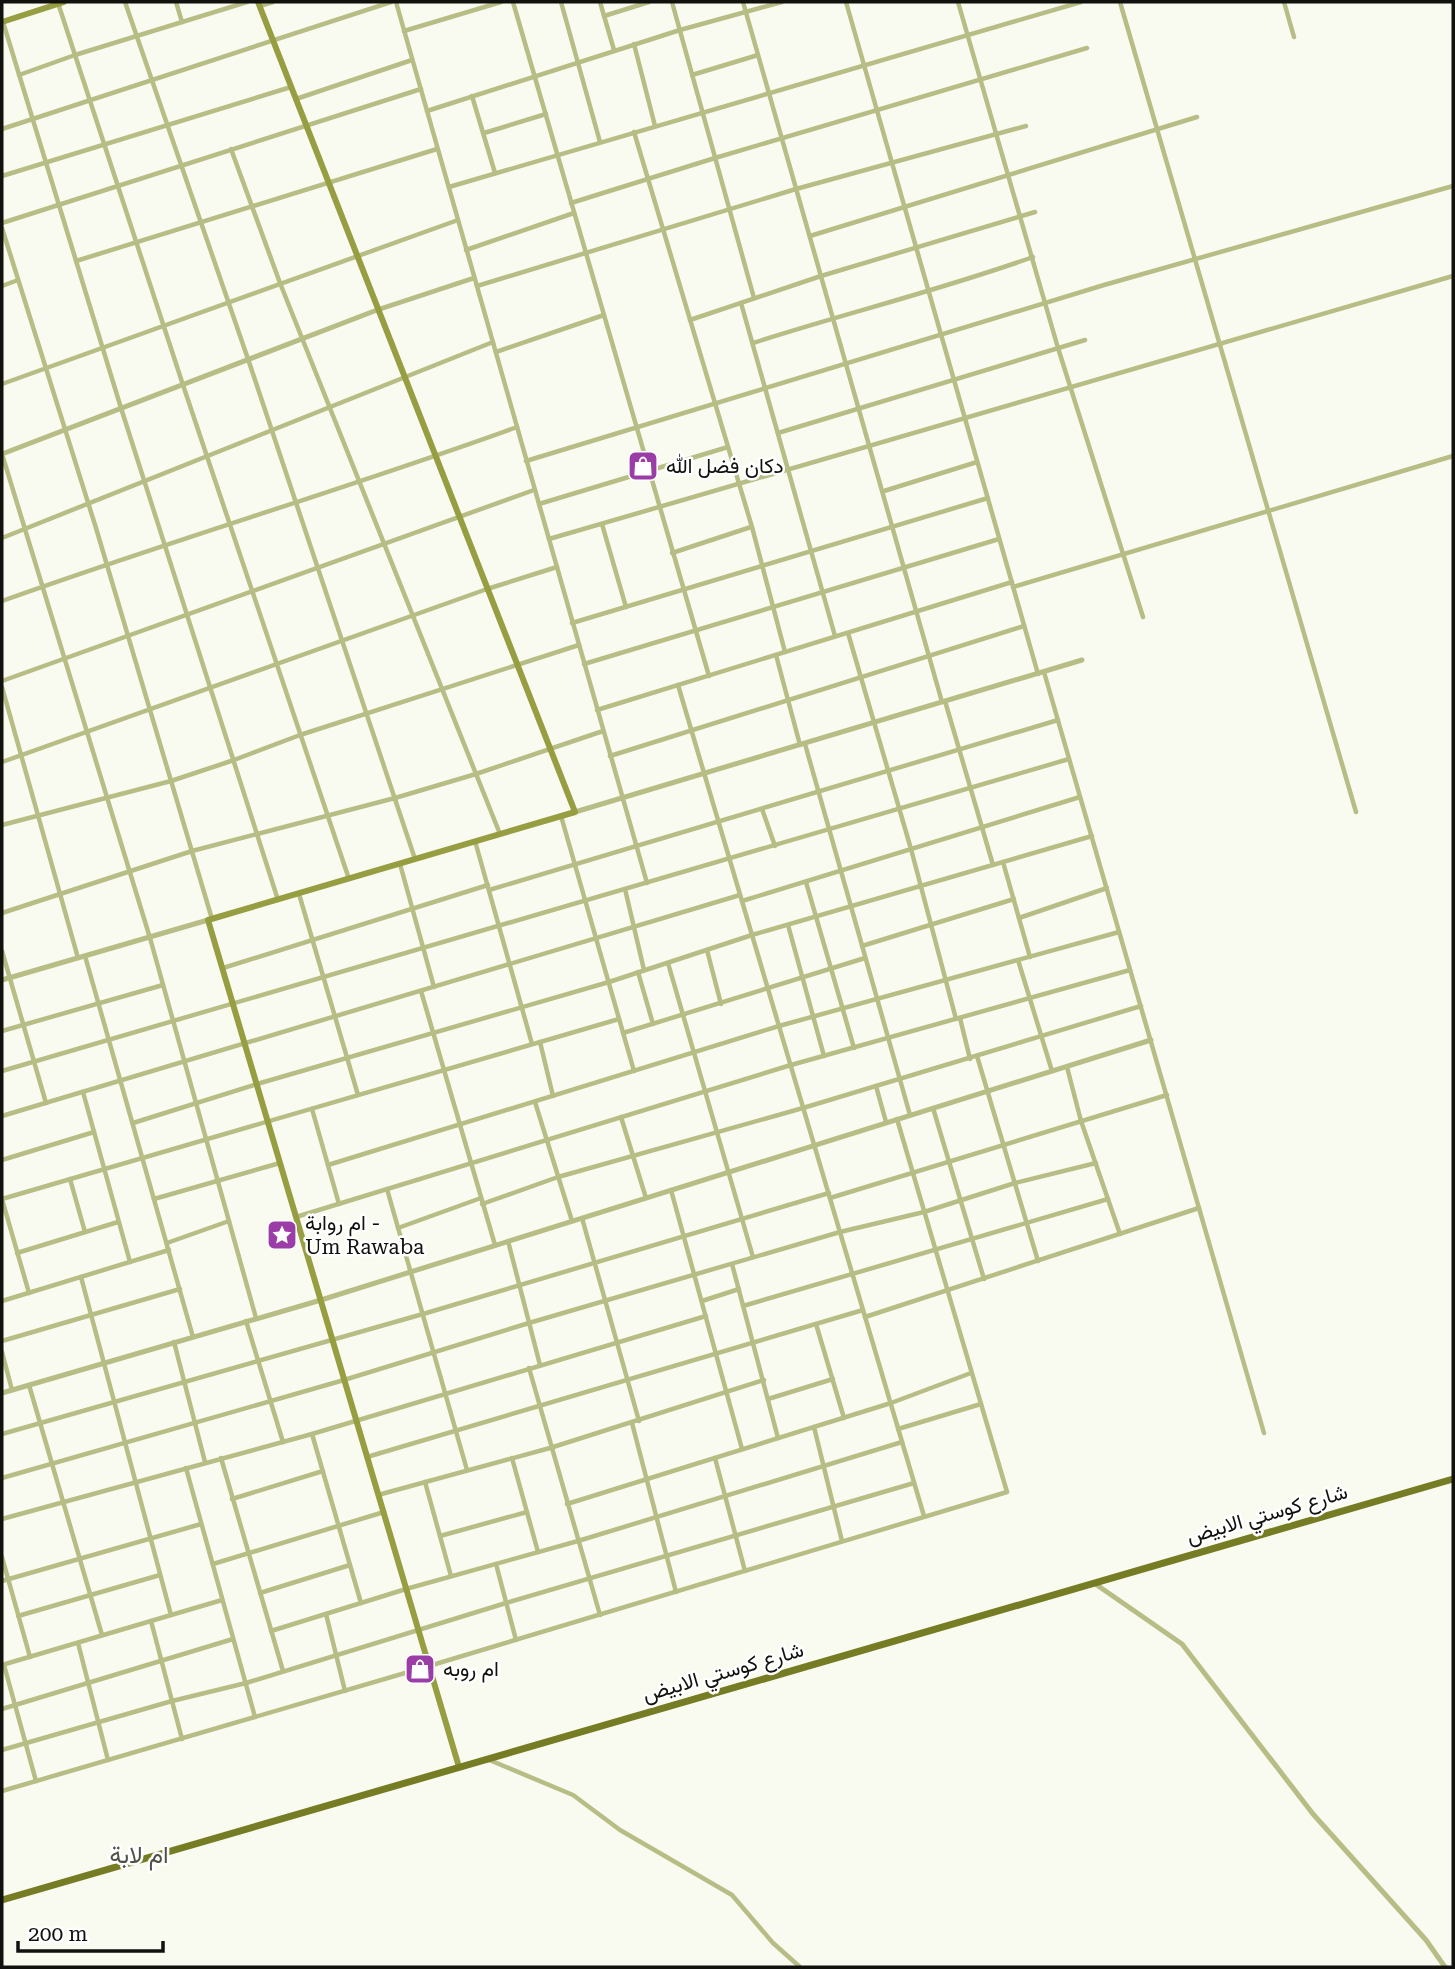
<svg xmlns="http://www.w3.org/2000/svg" width="1455" height="1969" font-family="'Roboto Serif',Vazirmatn,serif">
  <rect width="100%" height="100%" fill="#f9fbf1"/>
  <g fill="none" stroke-linecap="round" stroke-linejoin="round">
    <g stroke="#b7bd84" stroke-width="4.5">
      <path d="M125 2 248 359 415 859"/>
      <path d="M176 2 182 22"/>
      <path d="M396 2 647 883"/>
      <path d="M513 2 709 676"/>
      <path d="M561 2 600 142"/>
      <path d="M600 2 614 50"/>
      <path d="M672 2 754 298"/>
      <path d="M743 2 942 702"/>
      <path d="M846 2 1038 674"/>
      <path d="M958 2 1058 348 1143 617"/>
      <path d="M1120 2 1356 812"/>
      <path d="M1284 2 1294 37"/>
      <path d="M58 3 183 385 349 879"/>
      <path d="M260 6 273 2"/>
      <path d="M604 16 649 2"/>
      <path d="M3 22 121 408 278 900"/>
      <path d="M404 31 501 2"/>
      <path d="M634 44 655 126"/>
      <path d="M19 75 75 55 247 2"/>
      <path d="M692 75 758 55"/>
      <path d="M472 96 495 173"/>
      <path d="M296 99 412 60"/>
      <path d="M427 111 680 30 782 2"/>
      <path d="M2 129 391 2"/>
      <path d="M634 132 752 527 785 652"/>
      <path d="M484 133 546 114"/>
      <path d="M231 149 280 283 500 834"/>
      <path d="M2 176 291 87"/>
      <path d="M449 187 1081 2"/>
      <path d="M571 203 715 158 1087 48"/>
      <path d="M2 223 421 89"/>
      <path d="M2 228 96 528 212 919"/>
      <path d="M810 236 1197 117"/>
      <path d="M466 250 574 213"/>
      <path d="M76 261 437 149"/>
      <path d="M2 286 18 280"/>
      <path d="M477 286 796 189 1026 126"/>
      <path d="M741 303 835 636"/>
      <path d="M690 320 821 276 1035 212"/>
      <path d="M753 343C846 313 941 290 1033 257"/>
      <path d="M496 352 604 315"/>
      <path d="M2 384 458 220"/>
      <path d="M778 433 1085 340"/>
      <path d="M2 454 150 938 256 1318"/>
      <path d="M526 461 1104 285 1453 186"/>
      <path d="M884 491 977 462"/>
      <path d="M539 504 728 447"/>
      <path d="M602 524 626 607"/>
      <path d="M2 538 493 342"/>
      <path d="M549 539 1453 276"/>
      <path d="M672 553 751 527"/>
      <path d="M1013 587 1453 456"/>
      <path d="M2 601C172 540 346 489 517 427"/>
      <path d="M572 623 988 498"/>
      <path d="M848 633 911 849 956 1019"/>
      <path d="M776 655 800 745"/>
      <path d="M584 664 999 539"/>
      <path d="M1044 672 1264 1433"/>
      <path d="M2 681 534 490"/>
      <path d="M678 685 924 1516"/>
      <path d="M2 687 78 958"/>
      <path d="M945 701 993 865"/>
      <path d="M597 710 1012 582"/>
      <path d="M805 744 910 1115"/>
      <path d="M610 756 1024 626"/>
      <path d="M2 762 487 589 557 567"/>
      <path d="M762 809 775 846"/>
      <path d="M561 816 634 1071"/>
      <path d="M2 825 171 781 234 760 300 735 579 645"/>
      <path d="M475 841 532 1044"/>
      <path d="M1003 862 1030 957"/>
      <path d="M400 864 434 987"/>
      <path d="M806 882 854 1048"/>
      <path d="M625 889 644 970"/>
      <path d="M489 890 1058 720"/>
      <path d="M299 894 358 1095"/>
      <path d="M742 901 1080 797"/>
      <path d="M2 913 192 851 395 798 476 774 603 731"/>
      <path d="M1019 918 1107 888"/>
      <path d="M788 925 824 1056"/>
      <path d="M862 946 1014 899"/>
      <path d="M707 950 721 1004"/>
      <path d="M2 951 46 1103"/>
      <path d="M85 956 193 1337"/>
      <path d="M1018 960 1052 1071"/>
      <path d="M668 963 753 1257"/>
      <path d="M223 968 488 885"/>
      <path d="M638 972 653 1024"/>
      <path d="M421 991 495 1245"/>
      <path d="M960 1018 970 1059"/>
      <path d="M2 1031 163 985"/>
      <path d="M623 1033 865 958"/>
      <path d="M540 1042 553 1096"/>
      <path d="M977 1056 1038 1261"/>
      <path d="M1067 1067 1081 1121 1120 1234"/>
      <path d="M2 1071 1069 759"/>
      <path d="M876 1086 886 1122"/>
      <path d="M83 1092 130 1262"/>
      <path d="M535 1102 572 1221"/>
      <path d="M933 1108 984 1279"/>
      <path d="M312 1109 339 1204"/>
      <path d="M2 1116 740 895"/>
      <path d="M621 1117 646 1198"/>
      <path d="M133 1123 257 1084 609 982 752 935 1092 836"/>
      <path d="M2 1160 94 1132"/>
      <path d="M328 1165 779 1026 1119 932"/>
      <path d="M70 1179 85 1232"/>
      <path d="M387 1189 467 1470"/>
      <path d="M671 1190 742 1449"/>
      <path d="M830 1198 1167 1095"/>
      <path d="M2 1199 619 1019"/>
      <path d="M2 1199 29 1293"/>
      <path d="M154 1199 280 1163"/>
      <path d="M482 1204 558 1177 803 1108 1141 1006"/>
      <path d="M296 1217 791 1065 1130 970"/>
      <path d="M582 1218 639 1421"/>
      <path d="M398 1228 481 1198"/>
      <path d="M508 1241 540 1365"/>
      <path d="M167 1243 229 1221"/>
      <path d="M17 1253 118 1222"/>
      <path d="M732 1264 778 1438"/>
      <path d="M81 1277 171 1615"/>
      <path d="M2 1301 169 1250"/>
      <path d="M702 1301 739 1289"/>
      <path d="M743 1306 1108 1199"/>
      <path d="M865 1317 1199 1208"/>
      <path d="M246 1321 283 1442"/>
      <path d="M816 1324 844 1418"/>
      <path d="M2 1341 180 1289"/>
      <path d="M174 1342 205 1462"/>
      <path d="M2 1352 12 1390"/>
      <path d="M529 1368 600 1615"/>
      <path d="M29 1385 102 1635"/>
      <path d="M768 1399 833 1379"/>
      <path d="M632 1423 676 1592"/>
      <path d="M814 1427 842 1541"/>
      <path d="M898 1429 981 1404"/>
      <path d="M2 1434 423 1314 829 1193"/>
      <path d="M312 1434 361 1603"/>
      <path d="M367 1457 863 1310"/>
      <path d="M221 1458 283 1671"/>
      <path d="M512 1458 538 1552"/>
      <path d="M715 1458 745 1571"/>
      <path d="M186 1468 255 1717"/>
      <path d="M2 1478 344 1380 529 1323 840 1232 924 1212 1015 1183 1096 1163"/>
      <path d="M425 1482 451 1576"/>
      <path d="M378 1495 550 1448 764 1380"/>
      <path d="M232 1499 323 1471"/>
      <path d="M567 1504 891 1403 971 1373"/>
      <path d="M2 1519 312 1434 706 1316"/>
      <path d="M440 1536 527 1512"/>
      <path d="M2 1557 30 1657"/>
      <path d="M213 1564 384 1512"/>
      <path d="M496 1564 516 1640"/>
      <path d="M2 1581 201 1524"/>
      <path d="M260 1593 350 1565"/>
      <path d="M326 1614 345 1691"/>
      <path d="M18 1616 160 1575"/>
      <path d="M151 1621 182 1739"/>
      <path d="M271 1631 406 1589 578 1541 902 1442"/>
      <path d="M78 1643 108 1760"/>
      <path d="M2 1665 222 1600"/>
      <path d="M4 1665 36 1781"/>
      <path d="M2 1709 233 1639"/>
      <path d="M2 1750 172 1701 246 1683 506 1603 914 1483"/>
      <path d="M487 1759 573 1795 620 1830 732 1895 773 1943 800 1967"/>
      <path d="M2 1791 429 1666 1007 1492 897 1119"/>
    </g>
    <g stroke="#b7bd84" stroke-width="5">
      <path d="M2 454 377 310 474 278"/>
      <path d="M575 812 1082 660"/>
      <path d="M2 980 208 920"/>
      <path d="M2 1393 321 1300 1151 1040"/>
      <path d="M1094 1583 1182 1644 1313 1814 1426 1940 1445 1967"/>
    </g>
    <g stroke="#979e42" stroke-width="6">
      <path d="M258 2 575 812 208 920 459 1767"/>
      <path d="M2 22 64 2"/>
    </g>
    <path stroke="#767c24" stroke-width="7" d="M2 1900 1453 1479"/>
  </g>
  <defs>
    <g id="shop-square" transform="scale(1.575)"><rect x="-9" y="-9" width="18" height="18" rx="4" fill="#9b3da7" stroke="#fff"/><path d="M-5-2.5h2.3a2.7 3.5 0 0 1 5.4 0H5L5.5 6h-11ZM-1.5-2.5h3a1.5 2.3 0 0 0-3 0Z" fill="#fff"/></g>
    <g id="sight-square" transform="scale(1.575)"><rect x="-9" y="-9" width="18" height="18" rx="4" fill="#9b3da7" stroke="#fff"/><path d="M0-6L1.8-2.2L6-1.7L2.9 1.2L3.7 5.4L0 3.3L-3.7 5.4L-2.9 1.2L-6-1.7L-1.8-2.2Z" fill="#fff"/></g>
  </defs>
  <g fill-rule="evenodd">
    <use href="#shop-square" x="643" y="466"/>
    <use href="#sight-square" x="282" y="1235"/>
    <use href="#shop-square" x="420" y="1669"/>
  </g>
  <g text-anchor="middle" dominant-baseline="central" stroke-width="5" stroke-linejoin="round" paint-order="stroke">
    <g font-size="21" fill="#11110e" stroke="#fff" text-anchor="start">
      <text x="666" y="466">دكان فضل الله</text>
      <text x="305" y="1223">ام روابة -<tspan x="305" dy="24">Um Rawaba</tspan></text>
      <text x="443" y="1669">ام روبه</text>
    </g>
    <g font-size="21" fill="#11110e" stroke="#fff">
      <text transform="translate(1267 1514) rotate(-16)">شارع كوستي الابيض</text>
      <text transform="translate(723 1672) rotate(-16)">شارع كوستي الابيض</text>
    </g>
    <g font-size="24" fill="#4f5048" stroke="#fff">
      <text x="139" y="1855">ام لابة</text>
    </g>
  </g>
  <rect width="1455" height="1969" fill="none" stroke="#11110e" stroke-width="7"/>
  <path d="M18 1941v10h145v-10" fill="none" stroke="#11110e" stroke-width="3.5"/>
  <text x="28" y="1941" font-size="21" fill="#11110e" stroke="#ffffff" stroke-width="5" paint-order="stroke">200 m</text>
</svg>
